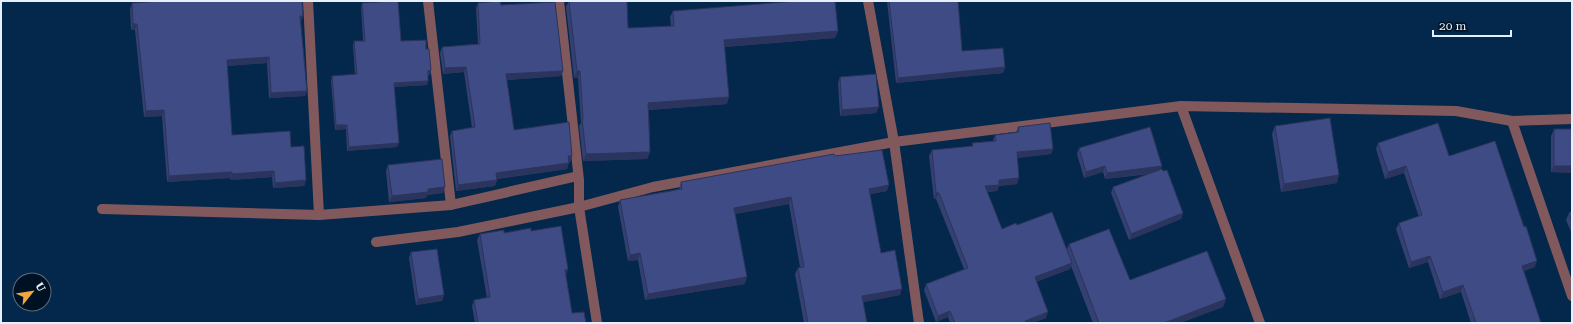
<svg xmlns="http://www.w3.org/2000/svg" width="1573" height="324" font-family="'Roboto Serif',serif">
  <rect width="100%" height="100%" fill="#03284b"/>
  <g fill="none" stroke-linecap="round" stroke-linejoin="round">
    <g stroke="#81595d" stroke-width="10">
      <path d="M308 1 319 215"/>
      <path d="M428 1 451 205"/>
      <path d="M559 1 579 180V207L597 323"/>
      <path d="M1181 106 1260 323"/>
      <path d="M1512 121 1572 296"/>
      <path d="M102 209 319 215 451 205 578 176"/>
      <path d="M376 242 458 232 579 207 653 187 894 142 1181 106 1456 111 1512 121 1572 119"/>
    </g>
    <path stroke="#81595d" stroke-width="10" d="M868 1 894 142 919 323"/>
  </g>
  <g fill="#354072">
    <path d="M569 1 628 28 671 26 670 17 673 11 838 31 835 38 725 47 727 104 649 110 650 152 647 159 583 161 579 126 581 123 578 78H574L566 7Z"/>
    <path d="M887 1H958L962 51 1005 67 1003 73 896 83Z"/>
    <path d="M132 3 301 22 307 91 305 96 269 98 267 63 227 66 232 135 291 147 306 180 304 186 273 188 272 177 230 180V178L167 182 162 116 144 117 135 30H131L130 9Z"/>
    <path d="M362 3 401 41 426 49 431 70 430 75H428V81L427 85 394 87 397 147 347 151 346 129 335 130 331 81 332 76 355 75 353 46 354 41H363L361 7Z"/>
    <path d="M478 3 501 5 563 71 561 76 507 80 514 130 572 156 570 162H569L567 169 497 179V180L495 186 456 191 450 136 452 131 472 128 464 72 443 74 440 53 442 47 478 44 476 8Z"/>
    <path d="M840 77 876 113 840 116 838 83Z"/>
    <path d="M1275 126 1337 183 1281 192 1272 134Z"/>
    <path d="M1018 127 1053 149 1051 154 1017 158V184L999 186 997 191 987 192 1002 229 1017 225 1067 249 1069 244 1130 280 1226 299 1223 307 1180 323H1093L1071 266 1070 269 1036 282 1046 318 1033 323H950L948 317 936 322 924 290 926 284 964 269 936 199H934L929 156 932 150 972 146V143L993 141 995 135 1016 132Z"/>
    <path d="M1554 129H1572V173L1551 172V136Z"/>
    <path d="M1378 143 1449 156 1535 267 1524 271 1541 323H1471L1461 292 1440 299 1428 262 1409 268 1396 229 1399 223 1419 217 1404 173 1385 179 1376 149Z"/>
    <path d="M1079 148 1161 170 1163 171 1183 213 1181 219 1129 240 1111 193 1113 187 1150 174 1105 179 1103 172 1084 178 1077 154Z"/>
    <path d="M835 156 887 191 870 194 881 253 900 295 863 302 867 323H804L795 274 798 268 800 267 789 204 735 214 745 284 645 300 638 260 628 261 618 207 620 200 679 189 681 182Z"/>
    <path d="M388 165 443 193 427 195 426 198 389 202 386 171Z"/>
    <path d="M1572 211V234L1566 220 1569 213Z"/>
    <path d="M531 231 568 269 566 275 572 313 586 323H475L472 306 474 300 487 298 477 240 480 234Z"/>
    <path d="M411 252 444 295 442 301 416 305 409 258Z"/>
  </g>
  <g fill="#2b345c">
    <path d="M300 16H303L301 22Z"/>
    <path d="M133 24H137L135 30H131Z"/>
    <path d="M838 31 835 38 722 47 724 40Z"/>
    <path d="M269 57 267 63 225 66 227 60Z"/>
    <path d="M466 67 464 72 443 74 445 68Z"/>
    <path d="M1005 67 1003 73 896 83 898 78Z"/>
    <path d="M431 70 430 75H426L428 71Z"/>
    <path d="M563 71 561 76 504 80 506 74Z"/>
    <path d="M577 71H580L578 78H574Z"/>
    <path d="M428 81 427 85 393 87 394 83Z"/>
    <path d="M307 91 305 96 269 98 271 93Z"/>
    <path d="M729 97 727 104 646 110 648 103Z"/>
    <path d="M879 107 876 113 840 116 842 110Z"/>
    <path d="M164 110 162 116 144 117 146 111Z"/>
    <path d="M336 125H347L346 129 335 130Z"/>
    <path d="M399 143 397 147 347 151 349 147Z"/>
    <path d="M1053 149 1051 154 1014 158 1017 152Z"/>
    <path d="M650 152 647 159 583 161 586 154Z"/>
    <path d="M568 156H572L570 162H566Z"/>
    <path d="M569 163 567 169 494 179 496 173Z"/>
    <path d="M1105 166 1103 172 1084 178 1086 172Z"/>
    <path d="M1162 166 1160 172 1105 179 1107 173Z"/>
    <path d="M1406 166 1404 173 1385 179 1388 172Z"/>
    <path d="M1554 166H1572V173L1551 172Z"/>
    <path d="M274 171 272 177 230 180 232 174Z"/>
    <path d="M232 172 230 178 167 182 169 176Z"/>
    <path d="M1339 175 1337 183 1281 192 1284 184Z"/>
    <path d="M1019 178 1017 184 999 186 997 191 983 192 985 186 999 180Z"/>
    <path d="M306 180 304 186 273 188 275 183Z"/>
    <path d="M497 180 495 186 456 191 458 185Z"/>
    <path d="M889 185 887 191 867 195 869 189Z"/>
    <path d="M445 187 443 193 427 195 426 198 389 202 392 196 428 189Z"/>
    <path d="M936 193H939L936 199H934Z"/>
    <path d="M791 197 789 204 732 214 734 208Z"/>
    <path d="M1183 213 1181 219 1129 240 1131 234Z"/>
    <path d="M640 253 638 260 628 261 630 255Z"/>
    <path d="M1430 256 1428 262 1409 268 1411 262Z"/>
    <path d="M1537 261 1535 267 1520 272 1522 266Z"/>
    <path d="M1072 263 1070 269 1032 283 1035 277Z"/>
    <path d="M568 269 565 275V270Z"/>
    <path d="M747 277 745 284 645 300 648 294Z"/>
    <path d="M1463 285 1461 292 1440 299 1443 292Z"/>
    <path d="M902 289 900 295 860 303 862 296Z"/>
    <path d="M444 295 442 301 416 305 418 299Z"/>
    <path d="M1226 299 1223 307 1180 323H1164Z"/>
    <path d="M950 311 948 317 936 322 938 316Z"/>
    <path d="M1048 312 1046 318 1033 323H1024L1025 321Z"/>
  </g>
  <g fill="#3e4b84" stroke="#2b345c">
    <path d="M162 1H302L303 16H300L307 91 271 93 269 57 227 60 232 135 290 131 291 147 304 146 306 180 275 183 274 171 232 174V172L169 176 164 110 146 111 137 24H133L132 3Z"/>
    <path d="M398 1 401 41 426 40V49H429L431 70 428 71V81L394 83 399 143 349 147 347 125H336L332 76 357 74 354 41H365L362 3Z"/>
    <path d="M500 1 501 5 555 2 563 71 506 74 514 130 569 122 572 156H568L569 163 496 173 497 180 458 185 452 131 475 127 466 67 445 68 442 47 480 44 478 3Z"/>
    <path d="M569 1H627L628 28 674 26 673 11 797 1H835L838 31 724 40 729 97 648 103 650 152 586 154 582 119H583L580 71H577Z"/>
    <path d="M889 1H958L962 51 1003 48 1005 67 898 78Z"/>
    <path d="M876 74 879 107 842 110 840 77Z"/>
    <path d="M1330 118 1339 175 1284 184 1275 126Z"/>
    <path d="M1050 123 1053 149 1017 152 1019 178 999 180V185L985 186 1002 229 1016 223 1017 225 1052 212 1072 263 1035 277 1048 312 1025 321 1026 323H955L950 311 938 316 926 284 968 268 939 193H936L932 150 973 146 972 143 996 141 995 135 1019 132 1018 127Z"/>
    <path d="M1438 123 1449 156 1495 141 1524 227 1526 226 1537 261 1522 266 1541 323H1476L1463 285 1443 292 1430 256 1411 262 1399 223 1422 215 1406 166 1388 172 1378 143Z"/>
    <path d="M1150 127 1162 166 1107 173 1105 166 1086 172 1079 148Z"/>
    <rect x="1554" y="129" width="18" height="37"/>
    <path d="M882 150 889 185 869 189 881 253 895 250 902 289 862 296 867 323H808L798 268 804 267 791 197 734 208 747 277 648 294 640 253 630 255 620 200 682 189 681 182 834 154 835 156Z"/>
    <path d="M442 159 445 187 428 189V192L392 196 388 165Z"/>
    <path d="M1162 169 1163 171 1167 170 1183 213 1131 234 1113 187Z"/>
    <path d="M1572 211V221L1569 213Z"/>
    <path d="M561 226 568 269 565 270 572 313 584 312 586 323H478L474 300 490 297 480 234 504 230V233L531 228V231Z"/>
    <path d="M1109 229 1130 280 1207 251 1226 299 1164 323H1099L1069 244Z"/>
    <path d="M437 249 444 295 418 299 411 252Z"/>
  </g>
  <rect width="1573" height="324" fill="none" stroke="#e6f0fc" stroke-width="4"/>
  <g transform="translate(32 292) rotate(60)"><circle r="19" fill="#011124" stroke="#5d6a7a"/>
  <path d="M0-3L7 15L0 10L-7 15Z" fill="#f0a63e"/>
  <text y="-6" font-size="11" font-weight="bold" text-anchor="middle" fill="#e6f0fc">U</text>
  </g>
  <path d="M1433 30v6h78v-6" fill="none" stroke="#e6f0fc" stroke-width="2"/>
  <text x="1439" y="30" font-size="12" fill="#e6f0fc" stroke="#011124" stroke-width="3" paint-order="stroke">20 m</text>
</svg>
